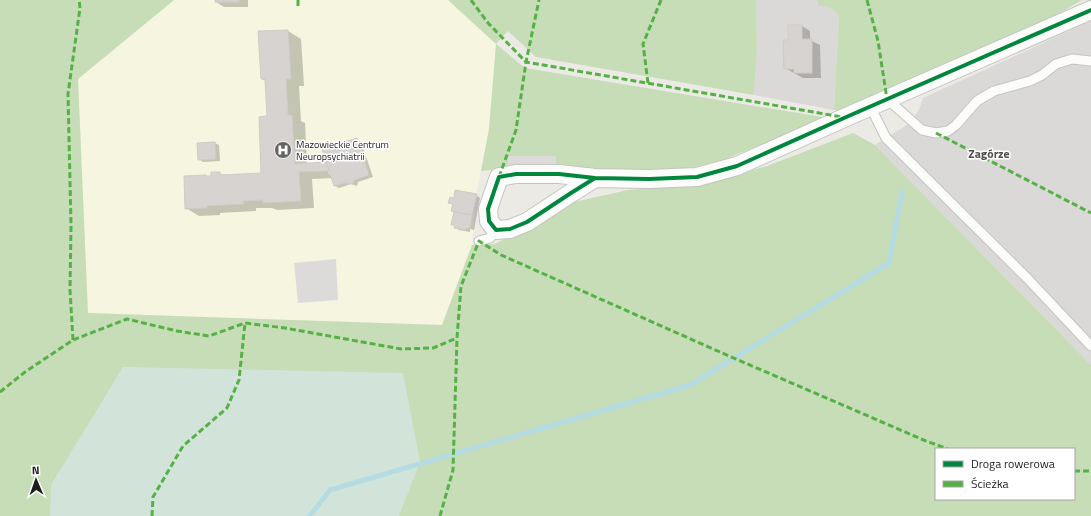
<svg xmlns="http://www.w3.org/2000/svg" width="1091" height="516" font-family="'Titillium Web',sans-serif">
  <rect width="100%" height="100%" fill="#eceae5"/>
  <g fill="#dbd9d7">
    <path d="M756 0H817L818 6H827L839 15 834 110 754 95 757 51Z"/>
    <path d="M1091 21V365L875 145 910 123 919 110 923 98Z"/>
  </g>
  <path fill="#f6f5e0" d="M174 0H448L496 44 489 129 475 202 472 245 442 325 87 313 78 79Z"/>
  <g fill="#c6ddb7" fill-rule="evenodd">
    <path d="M0 0H174L78 79 88 313 442 325 472 245 495 244 574 202 628 190 704 184 767 166 853 133 875 145 1091 365V516H0ZM936 449H1074V499H936Z"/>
    <path d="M448 0H756L757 51 754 95 536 57 508 31 496 44 525 68 828 118 725 159 683 170 604 172 556 168V156H508V168L481 171 489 129 496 44Z"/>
    <path d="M817 0H1082L1053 17 841 110H834L839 15 827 6H818Z"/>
  </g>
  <path fill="#d2e4d9" d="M123 367 403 373 420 462 399 516H50L51 485Z"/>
  <g fill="#dcdbd9">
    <path d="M507 156H556V168H508Z"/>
    <path d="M336 259 338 300 298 303 294 263Z"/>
  </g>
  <g fill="#0003" fill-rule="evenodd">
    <path d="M216 0H248V7H224L216 2Z"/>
    <path d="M802 26 810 31V40L820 45 821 78H803L785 68 789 41Z"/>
    <path d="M288 31 301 39 304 86H299L301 121 305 123 307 164 328 163 357 139 361 142 373 177 358 182 357 186 351 184 339 188 335 186 333 178 312 179 314 208 277 210 272 208H256V211L220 213V215L199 216 186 208 207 177H212L219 173 225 176 263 174 268 117 266 81 262 79ZM327 169H330L331 175 330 176Z"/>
    <path d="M198 143H215L219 145 220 161 203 162 199 159Z"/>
    <path d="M476 195 480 198 474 230 470 229V232L459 230 452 224 455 212 452 211 454 205 450 202 455 199Z"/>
  </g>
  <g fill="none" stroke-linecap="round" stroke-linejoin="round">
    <path stroke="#b5dbe3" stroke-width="5" d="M310 516 330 490 690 385 889 263 902 192"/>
  </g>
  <g fill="#d7d3d0" stroke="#cfcbc6">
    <rect x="215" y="0" width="24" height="2"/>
    <path d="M788 25H802V39H812V73H794V69H784L783 40H788Z"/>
    <path d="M288 30 291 79H286L288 115H292L295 164 326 162 329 171 299 172 301 201 263 203V200L243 201 244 204 207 206V208L185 209 184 176 206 175V176H211V172H220V175L261 173 259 117 267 116 265 79H261L258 31Z"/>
    <path d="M357 138 369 175 354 180 353 184 346 183 334 186 322 149Z"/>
    <path d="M215 142 216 159 198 160 197 143Z"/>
    <path d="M455 190 477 194 472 215 451 211 453 204 448 203 450 197 454 198Z"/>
    <path d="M454 212 472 215 470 228H466V230L454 228 455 225H451Z"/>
  </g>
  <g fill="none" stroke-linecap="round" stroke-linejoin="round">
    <g stroke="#c4c4c1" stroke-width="11">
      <g id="lane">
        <path d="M887 99 922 130 936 133 948 131 956 125 977 101 994 91 1030 81 1042 75 1056 64 1072 59 1091 61"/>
        <path d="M870 106 886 138 1027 278 1091 346"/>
        <path d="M479 241 490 238 496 230"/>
      </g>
    </g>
    <g stroke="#c4c4c1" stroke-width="20">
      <path id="street" d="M595 178 571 193 527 222 510 229 496 230 489 221 488 209 499 177 516 174H559L595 178 649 179 697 177 737 166 844 118 1091 10"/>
    </g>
    <use href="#lane" stroke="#fcfcfb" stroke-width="9"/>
    <use href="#street" stroke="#fcfcfb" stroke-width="18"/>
    <g stroke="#55b145" stroke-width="3" stroke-dasharray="6 3" stroke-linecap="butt">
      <path d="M298 0V6"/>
      <path d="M471 0 488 23 526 62 842 117"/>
      <path d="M867 0 878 41 887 99"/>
      <path d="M648 83 643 44 661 0"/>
      <path d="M936 133 1091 213"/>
      <path d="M499 177 516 130 526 62 539 0"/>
      <path d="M73 340 70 290 71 225 68 94 80 8 79 0"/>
      <path d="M0 392 25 372 73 340 127 319 177 331 209 336 245 323 285 328 401 349 433 348 457 338"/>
      <path d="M1074 471H1091"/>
      <path d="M152 516 153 497 183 446 227 408 239 380 245 323"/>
      <path d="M440 516 453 470 457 338 461 286 479 241 501 255 729 356 926 441 948 449"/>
    </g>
    <g stroke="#fff" stroke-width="6">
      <path id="cycleway" d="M595 178 571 193 527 222 510 229 496 230 489 221 488 209 499 177 516 174H559L595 178 649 179 697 177 737 166 844 118 1091 10"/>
    </g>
    <use href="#cycleway" stroke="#00873e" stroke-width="4"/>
  </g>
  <defs>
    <g id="hospital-disc" transform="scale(0.9)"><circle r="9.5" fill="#656563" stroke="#fff"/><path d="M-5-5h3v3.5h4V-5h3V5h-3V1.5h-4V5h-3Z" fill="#fff"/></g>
  </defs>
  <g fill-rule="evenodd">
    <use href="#hospital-disc" x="283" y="150"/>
  </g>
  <g text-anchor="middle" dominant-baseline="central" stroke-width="3" stroke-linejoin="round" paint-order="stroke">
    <g font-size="10" fill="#1d1d1d" stroke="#fff" text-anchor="start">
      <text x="296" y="144">Mazowieckie Centrum<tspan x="296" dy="12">Neuropsychiatrii</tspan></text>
    </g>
    <g font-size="12" font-weight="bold" fill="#505050" stroke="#fff">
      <text x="989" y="153">Zagórze</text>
    </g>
  </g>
  <rect x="935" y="448" width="140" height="52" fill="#ffffff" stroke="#a5a5a5"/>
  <rect x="943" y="461" width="20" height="6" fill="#00873e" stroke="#a5a5a5"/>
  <text x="971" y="468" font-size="12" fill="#1d1d1d">Droga rowerowa</text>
  <rect x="943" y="481" width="20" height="6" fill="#55b145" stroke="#a5a5a5"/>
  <text x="971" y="488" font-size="12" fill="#1d1d1d">Ścieżka</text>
  <g transform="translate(36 480) rotate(358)" stroke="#ffffff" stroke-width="3" paint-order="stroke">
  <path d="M0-3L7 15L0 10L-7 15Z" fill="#1d1d1d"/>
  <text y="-6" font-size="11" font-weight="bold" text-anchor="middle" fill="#1d1d1d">N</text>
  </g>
</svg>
